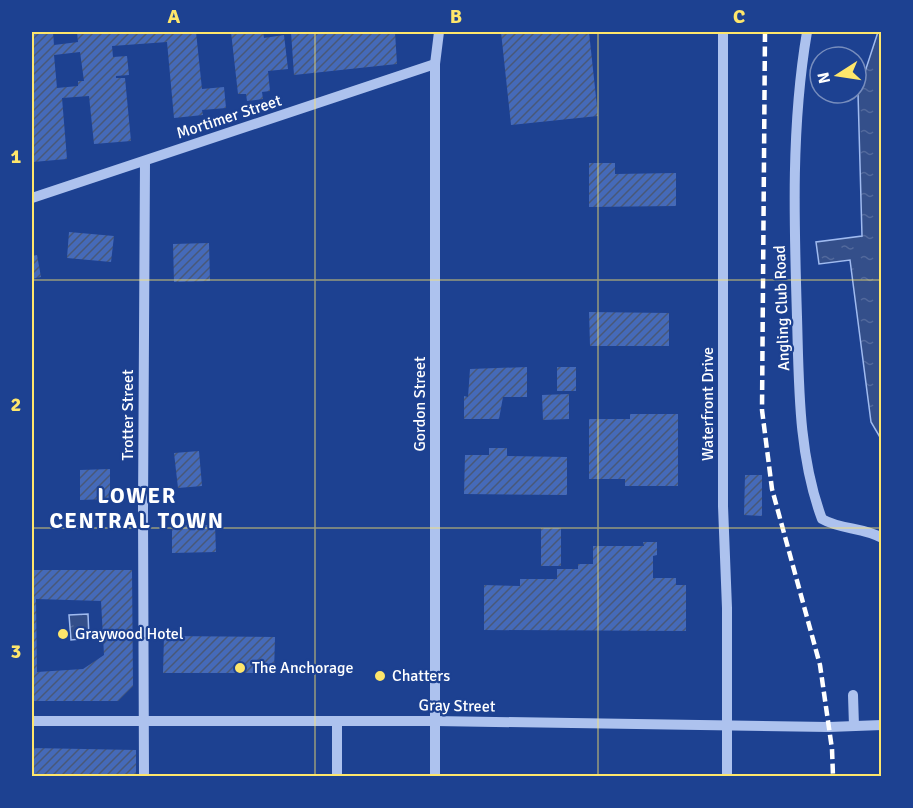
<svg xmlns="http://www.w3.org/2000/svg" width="913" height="808" font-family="Signika,sans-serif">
  <defs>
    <pattern id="water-ripples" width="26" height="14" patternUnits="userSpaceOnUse" patternTransform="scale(1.5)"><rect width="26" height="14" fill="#344f8a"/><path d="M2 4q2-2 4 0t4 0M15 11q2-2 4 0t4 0" fill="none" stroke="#52699c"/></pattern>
    <pattern id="building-hatch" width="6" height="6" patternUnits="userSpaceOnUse" patternTransform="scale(1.5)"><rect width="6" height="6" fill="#456ab9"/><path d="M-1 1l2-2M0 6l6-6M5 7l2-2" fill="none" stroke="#495878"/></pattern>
  </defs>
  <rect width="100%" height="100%" fill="#1d4191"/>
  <g fill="url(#water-ripples)" stroke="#a0bbf0" stroke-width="1.5">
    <path d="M878 32H882L881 439 871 422 850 260 819 264 816 242 862 236 858 93Z"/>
    <path d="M88 614 89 638 71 640 69 615Z"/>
  </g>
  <g fill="url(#building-hatch)" fill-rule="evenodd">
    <path d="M32 32H53L54 45 78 42 77 32H196L202 89 224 87 226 108 202 110 203 115 174 118 167 42 112 46 113 57 127 56 129 75 116 76V78H125L131 141 94 144 89 96 62 98 67 159 33 162 32 158V133H33ZM80 52 84 81H78V86L57 88 54 55Z"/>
    <path d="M231 32H263L264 38 284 35 288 69 268 71 270 91 262 92 263 99 247 101 246 94H238Z"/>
    <path d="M291 32H395L397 64 294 75Z"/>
    <path d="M501 32H589L598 116 511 125Z"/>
    <path d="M589 163H615V174L676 173V206L589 207Z"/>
    <path d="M69 232 114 236 111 262 67 258Z"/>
    <path d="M209 243 210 281 174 282 173 244Z"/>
    <path d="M37 255 41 277 32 279V256Z"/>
    <path d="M589 312 669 313V346H590Z"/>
    <path d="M527 367V397H503L499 419H464V396L468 397 470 369Z"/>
    <rect x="557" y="367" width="19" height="24"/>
    <path d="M569 394V419L543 420 542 395Z"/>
    <path d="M630 414H678V486H625V479H589V419H630Z"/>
    <path d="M489 448H507V456L567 457V495L464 494 465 455H489Z"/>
    <path d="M199 451 202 486 178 488 174 453Z"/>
    <path d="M110 469V499L80 500V470Z"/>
    <path d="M745 475H762V516L744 515Z"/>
    <path d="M172 525H215L216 552 172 553Z"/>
    <rect x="541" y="528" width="20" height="38"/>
    <path d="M643 542H657V555L653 556V578H676V585H686V631L484 630V585L520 586V579H557V569H578V564H593V546H644Z"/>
    <path d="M32 570H132L133 686 118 701H32ZM36 599 101 601 104 655 83 669 37 672Z"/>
    <path d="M164 636 275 637 274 673H163Z"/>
    <path d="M32 748 136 750V776H32Z"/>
  </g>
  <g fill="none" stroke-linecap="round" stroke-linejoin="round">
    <g stroke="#adc2ee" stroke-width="10">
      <path d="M723 32V506L727 608V776"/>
      <path d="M807 32C791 126 794 221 797 317 799 384 798 455 822 519 841 530 863 527 882 538"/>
      <path d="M32 198 435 64"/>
      <path d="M853 695 854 726"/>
      <path d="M32 721H435L829 727 882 725"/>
      <path d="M144 776 143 510 145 161"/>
      <path d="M337 776V722"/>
      <path d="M435 776V64L439 32"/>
    </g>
    <path stroke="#fff" stroke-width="4.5" stroke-dasharray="10 4.5" stroke-linecap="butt" d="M765 32 762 410 772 489 820 665 832 749 833 776"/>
  </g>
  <path fill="none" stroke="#fee66b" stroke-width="1.5" stroke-opacity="0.55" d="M315 32V776M598 32V776M32 280H882M32 528H882"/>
  <g fill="#fee66b" stroke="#1d4191" stroke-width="2">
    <circle cx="63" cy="634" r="6"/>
    <circle cx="240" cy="668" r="6"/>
    <circle cx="380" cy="676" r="6"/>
  </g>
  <g text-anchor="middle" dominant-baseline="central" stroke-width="4.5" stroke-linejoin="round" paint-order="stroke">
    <g font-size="16" fill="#fff" stroke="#1d4191">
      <text transform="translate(229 117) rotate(-18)">Mortimer Street</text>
      <text transform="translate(782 308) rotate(-92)">Angling Club Road</text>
      <text transform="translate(420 404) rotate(-90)">Gordon Street</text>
      <text transform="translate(708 404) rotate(-90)">Waterfront Drive</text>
      <text transform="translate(128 415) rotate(-90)">Trotter Street</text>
      <text transform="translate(457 706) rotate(1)">Gray Street</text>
    </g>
    <g font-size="16" fill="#fff" stroke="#1d4191" text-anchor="start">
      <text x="75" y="634">Graywood Hotel</text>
      <text x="252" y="668">The Anchorage</text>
      <text x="392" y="676">Chatters</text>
    </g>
    <g font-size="22" font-weight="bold" letter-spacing="1.5" fill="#fff" stroke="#1d4191">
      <text x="137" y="495">LOWER<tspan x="137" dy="25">CENTRAL TOWN</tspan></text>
    </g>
  </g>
  <rect width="913" height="808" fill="none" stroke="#1d4191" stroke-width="66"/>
  <g transform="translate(838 75) rotate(258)"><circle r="28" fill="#1d4191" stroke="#778dbd" stroke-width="1.5"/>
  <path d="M0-4.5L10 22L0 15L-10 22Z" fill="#fee66b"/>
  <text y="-9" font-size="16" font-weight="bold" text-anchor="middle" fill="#ffffff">N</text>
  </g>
  <rect x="33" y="33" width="847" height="742" fill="none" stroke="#fee66b" stroke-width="2"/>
  <g font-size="20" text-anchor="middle" font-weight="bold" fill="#fee66b">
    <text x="174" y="23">A</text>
    <text x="456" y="23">B</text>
    <text x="739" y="23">C</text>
    <text x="16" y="163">1</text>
    <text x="16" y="411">2</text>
    <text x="16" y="658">3</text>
  </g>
</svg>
